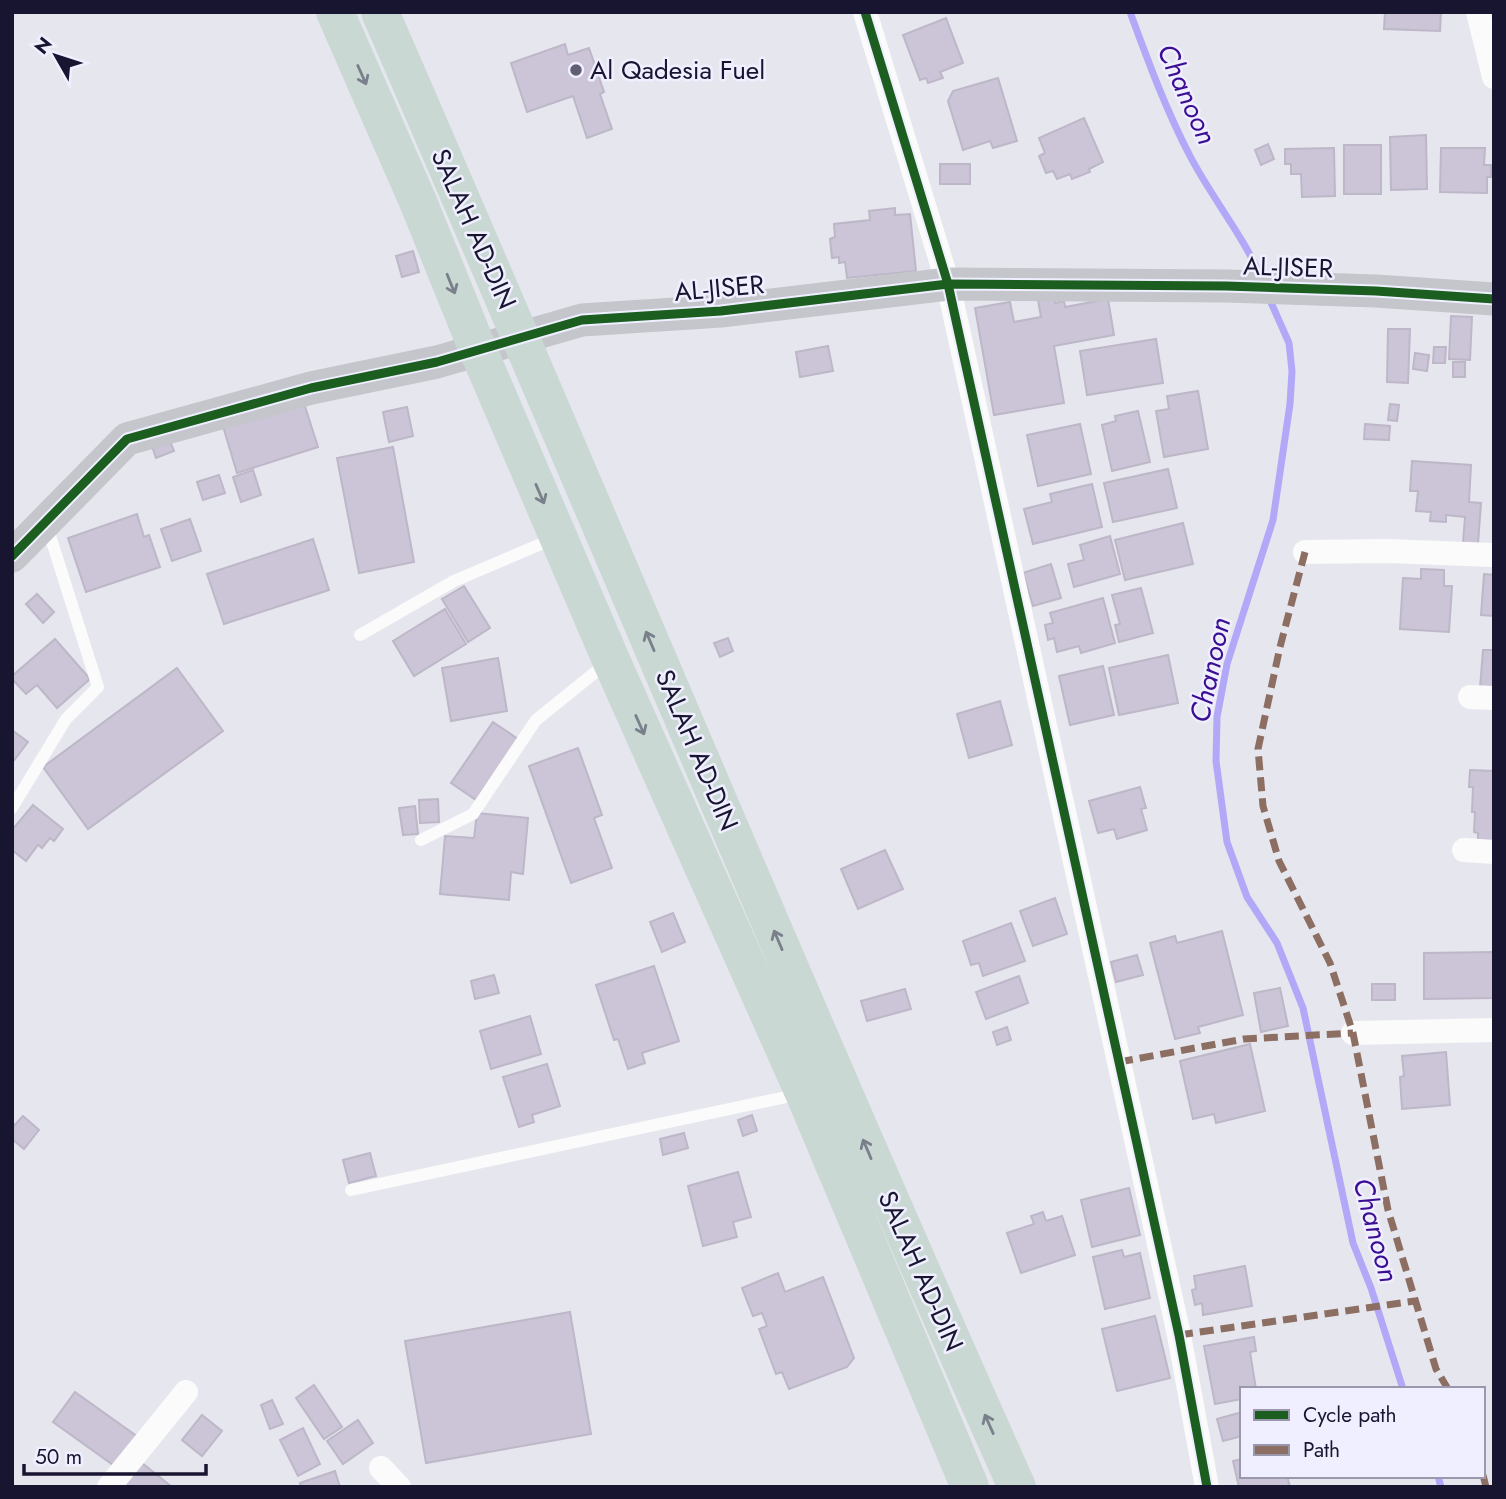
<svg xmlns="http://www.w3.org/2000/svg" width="1506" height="1499" font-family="Jost,sans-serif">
  <rect width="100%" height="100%" fill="#e6e6ee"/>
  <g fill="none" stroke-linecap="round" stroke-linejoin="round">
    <g stroke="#b1a8f8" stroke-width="7">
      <path d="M1130 12C1148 61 1166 110 1190 156 1212 198 1242 234 1261 277"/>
      <path d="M1269 298 1289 343 1292 371 1290 404 1273 520 1227 664 1217 717 1216 761 1227 842 1247 897 1277 943 1303 1008 1353 1243 1371 1288 1403 1389"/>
      <path d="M1438 1476 1441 1487"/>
    </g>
  </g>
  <g fill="#ccc5d7" stroke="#bdb7c8" stroke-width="2">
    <path d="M1385 12H1441L1440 31 1384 29Z"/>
    <path d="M946 18 963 63 940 72 943 78 928 83 926 78 920 80 903 35Z"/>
    <path d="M565 44 568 55 589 48 604 92 600 94 612 129 587 138 573 96 527 112 511 63Z"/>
    <path d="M998 78 1017 141 993 148 990 141 963 150 948 101 953 91Z"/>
    <path d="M1084 118 1103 162 1089 169 1090 172 1072 179 1070 174 1057 179 1053 171 1046 173 1039 156 1045 153 1039 138Z"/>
    <path d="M1426 135 1427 189 1391 190 1390 137Z"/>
    <path d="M1268 144 1274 159 1261 165 1255 150Z"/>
    <rect x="1344" y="145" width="37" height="49"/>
    <path d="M1334 148 1335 196 1302 197 1301 174H1291V164H1285V149Z"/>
    <path d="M1441 148H1485L1484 165H1491V177H1487V193L1440 192Z"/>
    <rect x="940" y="164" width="30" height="20"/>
    <path d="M895 208V215L910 214 916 271 847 278 845 262 839 263V257L832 258 830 239 835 237 834 224 870 220 869 211Z"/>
    <path d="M413 251 419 272 402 277 396 256Z"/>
    <path d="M1054 298 1055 303 1064 301 1065 307 1108 299 1114 335 1054 346 1064 403 994 415 975 308 1010 302 1014 322 1041 317 1038 300Z"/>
    <path d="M1451 316 1472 317 1470 360 1449 359Z"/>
    <path d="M1388 329H1410L1408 383 1387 382Z"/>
    <path d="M1156 339 1163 383 1087 395 1080 351Z"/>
    <path d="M828 346 833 371 800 377 796 352Z"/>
    <path d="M1434 347H1446L1445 363H1433Z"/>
    <path d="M1415 353 1429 355 1427 371 1413 369Z"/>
    <rect x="1453" y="362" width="12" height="15"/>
    <path d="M1198 391 1208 449 1164 457 1156 411 1169 409 1167 396Z"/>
    <path d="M302 397 318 447 237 473 222 423Z"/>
    <path d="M1390 404 1399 405 1397 421 1388 420Z"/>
    <path d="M407 407 413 436 389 442 383 412Z"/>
    <path d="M1138 411 1150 462 1112 471 1102 425 1116 421 1115 416Z"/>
    <path d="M1080 424 1091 474 1038 486 1027 435Z"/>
    <path d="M1365 424 1390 426 1389 440 1364 439Z"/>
    <path d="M169 439 174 451 156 458 152 446Z"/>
    <path d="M393 447 414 562 359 573 337 458Z"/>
    <path d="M1412 461 1471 465 1469 502 1481 503 1478 544 1463 543 1465 517 1446 515V522L1430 521 1431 512 1416 511 1418 491H1410Z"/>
    <path d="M1168 469 1177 508 1113 522 1104 483Z"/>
    <path d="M253 470 261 495 241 502 233 477Z"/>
    <path d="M219 475 225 493 203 500 197 482Z"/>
    <path d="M1092 484 1102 527 1033 544 1024 509 1052 502 1050 494Z"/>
    <path d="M137 514 144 537 149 535 160 567 86 592 68 538Z"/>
    <path d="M190 519 201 551 172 561 161 529Z"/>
    <path d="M1183 523 1193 564 1125 580 1115 540Z"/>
    <path d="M1110 536 1120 574 1074 587 1068 564 1084 560 1080 545Z"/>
    <path d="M313 539 329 590 224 624 207 574Z"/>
    <path d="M1051 564 1061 598 1033 606 1023 573Z"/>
    <path d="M1421 569 1444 570V586H1452L1449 632 1400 629 1403 578 1421 579Z"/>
    <path d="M1484 574 1494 575V616L1481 615Z"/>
    <path d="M464 586 490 628 468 642 442 599Z"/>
    <path d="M1141 588 1153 633 1119 642 1115 625 1120 624 1112 595Z"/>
    <path d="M37 594 54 612 43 623 26 604Z"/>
    <path d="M1103 598 1115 643 1081 653 1079 646 1057 652 1054 638 1048 640 1045 625 1053 623 1050 613Z"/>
    <path d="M445 609 466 644 414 676 393 641Z"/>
    <path d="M728 638 733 651 720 657 714 643Z"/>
    <path d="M55 639 90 679 57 708 37 685 26 694 12 679V676Z"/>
    <path d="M1483 650H1494V689L1480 688Z"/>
    <path d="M1168 655 1178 703 1119 715 1109 668Z"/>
    <path d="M498 658 507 711 451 721 442 668Z"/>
    <path d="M1103 666 1114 715 1070 725 1059 676Z"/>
    <path d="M177 668 223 731 88 829 43 767Z"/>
    <path d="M1000 701 1012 745 969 758 957 714Z"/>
    <path d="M493 722 518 739 476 800 451 783Z"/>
    <path d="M12 730 28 742 12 763Z"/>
    <path d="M578 748 602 815 594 818 612 868 571 883 529 766Z"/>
    <path d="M1470 770 1494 771V844H1478V833L1474 832 1475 812H1472L1473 787H1469Z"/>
    <path d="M1140 787 1146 808 1141 809 1147 830 1117 839 1114 829 1098 833 1089 801Z"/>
    <path d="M438 799 439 822 420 823 419 800Z"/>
    <path d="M33 805 63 829 54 841 50 838 42 848 38 845 26 861 12 850V830Z"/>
    <path d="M415 806 418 834 403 835 399 808Z"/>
    <path d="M477 813 528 818 523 874 511 872 509 900 440 894 445 836 474 838Z"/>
    <path d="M885 850 903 889 858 909 841 869Z"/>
    <path d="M1055 898 1067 934 1033 946 1020 911Z"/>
    <path d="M673 913 685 942 662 952 650 922Z"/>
    <path d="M1011 923 1025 961 983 976 979 963 971 965 963 941Z"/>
    <path d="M1222 931 1243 1015 1198 1027 1200 1033 1175 1039 1150 943 1175 936 1177 943Z"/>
    <path d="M1494 952V998L1424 999V953Z"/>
    <path d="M1137 955 1143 975 1116 982 1111 962Z"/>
    <path d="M654 966 679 1041 642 1053 645 1063 628 1069 618 1039 614 1040 596 985Z"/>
    <path d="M494 975 499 993 475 999 471 981Z"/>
    <path d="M1019 976 1028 1003 986 1019 976 992Z"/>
    <rect x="1372" y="984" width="23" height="16"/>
    <path d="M1280 988 1288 1026 1261 1032 1254 993Z"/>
    <path d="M905 989 911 1009 867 1021 861 1001Z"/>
    <path d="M530 1016 541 1054 491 1069 480 1031Z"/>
    <path d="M1007 1027 1011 1040 997 1045 993 1032Z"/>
    <path d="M1250 1044 1265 1111 1216 1123 1214 1114 1193 1119 1180 1061Z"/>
    <path d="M1446 1052 1450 1105 1402 1109 1400 1077 1404 1076 1402 1056Z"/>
    <path d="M547 1064 560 1106 532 1115 534 1122 519 1127 503 1077Z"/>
    <path d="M752 1115 757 1131 743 1136 738 1120Z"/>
    <path d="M23 1116 39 1130 24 1149 12 1139V1128Z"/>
    <path d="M684 1133 688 1148 663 1155 660 1139Z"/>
    <path d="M370 1153 376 1176 349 1183 343 1160Z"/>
    <path d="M738 1172 751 1217 733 1222 737 1237 703 1246 688 1186Z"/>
    <path d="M1129 1188 1140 1235 1092 1247 1081 1200Z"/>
    <path d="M1043 1212 1046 1221 1062 1216 1075 1255 1021 1273 1007 1233 1034 1224 1031 1216Z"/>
    <path d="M1122 1250 1124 1257 1140 1253 1150 1298 1105 1309 1093 1257Z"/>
    <path d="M1245 1266 1252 1306 1203 1315 1202 1303 1195 1305 1192 1290 1196 1289 1194 1276Z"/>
    <path d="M778 1273 785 1292 823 1277 854 1358 847 1367 789 1389 782 1372 776 1374 759 1329 767 1326 762 1313 753 1316 742 1288Z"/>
    <path d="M570 1312 591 1434 426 1463 405 1341Z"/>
    <path d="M1155 1316 1170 1378 1117 1391 1102 1329Z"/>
    <path d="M1254 1337 1256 1351 1250 1352 1256 1389H1242V1399L1215 1404 1204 1346Z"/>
    <path d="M314 1385 342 1427 324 1439 296 1398Z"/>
    <path d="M75 1392 138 1437 116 1467 53 1422Z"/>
    <path d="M272 1400 283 1424 270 1429 261 1405Z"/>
    <path d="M1242 1412V1436L1223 1441 1217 1419Z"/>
    <path d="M202 1415 222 1431 202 1456 182 1440Z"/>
    <path d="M358 1420 373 1443 343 1464 327 1441Z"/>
    <path d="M303 1428 320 1464 298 1476 280 1440Z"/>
    <path d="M1242 1459V1476H1287L1290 1487H1239L1233 1461Z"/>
    <path d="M142 1463 172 1487H123Z"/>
    <path d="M335 1471 340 1487H301L300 1483Z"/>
  </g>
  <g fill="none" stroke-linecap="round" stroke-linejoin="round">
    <g stroke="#fbfbfc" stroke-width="12">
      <path d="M360 635 454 581 555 538"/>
      <path d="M12 808 66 719 98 687 47 526"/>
      <path d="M421 840 473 814 536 720 608 662"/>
      <path d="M351 1190 800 1094"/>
    </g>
    <g stroke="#fbfbfc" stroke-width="24">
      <path d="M865 12 948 284 1179 1335 1207 1487"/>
      <path d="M1478 12 1494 77"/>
      <path d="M1305 552 1387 551 1494 555"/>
      <path d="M1470 697 1494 698"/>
      <path d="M1464 850 1494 852"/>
      <path d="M1353 1033 1494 1030"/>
      <path d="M381 1468 399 1487"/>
      <path d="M109 1487 186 1392"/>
    </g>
    <path stroke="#c4c6cc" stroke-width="33" d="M12 556 127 439 311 388 437 362 582 320 721 311 948 284 1226 286 1376 291 1494 299"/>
    <g stroke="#cad8d4" stroke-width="38">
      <path d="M335 12 419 204 478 350 611 660 804 1093 970 1487"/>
      <path d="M380 12C594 503 798 998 1017 1487"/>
    </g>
    <g stroke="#8d6e63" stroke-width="7" stroke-dasharray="14 7" stroke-linecap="butt">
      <path d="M1305 552 1280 647 1258 749 1263 806 1279 861 1330 963 1353 1033 1388 1210 1436 1369 1448 1389"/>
      <path d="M1119 1062 1244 1039 1353 1033"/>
      <path d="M1179 1335 1415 1301"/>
      <path d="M1483 1475 1486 1487"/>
    </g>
    <g stroke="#efefff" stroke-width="13">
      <g id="cycleway">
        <path d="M865 12 948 284 1179 1335 1207 1487"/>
        <path d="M12 556 127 439 311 388 437 362 582 320 721 311 948 284 1226 286 1376 291 1494 299"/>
      </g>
    </g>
    <use href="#cycleway" stroke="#1b5e20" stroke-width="9"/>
  </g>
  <defs><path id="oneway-shaft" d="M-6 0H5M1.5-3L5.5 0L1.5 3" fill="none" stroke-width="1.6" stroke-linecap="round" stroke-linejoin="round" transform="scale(1.75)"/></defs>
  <g stroke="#7a808b">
    <use href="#oneway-shaft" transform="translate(362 75) rotate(66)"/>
    <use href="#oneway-shaft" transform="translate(451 284) rotate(68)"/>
    <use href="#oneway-shaft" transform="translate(540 494) rotate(67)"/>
    <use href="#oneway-shaft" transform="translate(650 641) rotate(-113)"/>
    <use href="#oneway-shaft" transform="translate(640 725) rotate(66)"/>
    <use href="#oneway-shaft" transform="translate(778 940) rotate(-113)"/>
    <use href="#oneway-shaft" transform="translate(867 1149) rotate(-113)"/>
    <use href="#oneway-shaft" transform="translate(989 1424) rotate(-114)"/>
  </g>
  <circle fill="#605e73" stroke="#efefff" stroke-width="2.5" cx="576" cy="70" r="7"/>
  <g text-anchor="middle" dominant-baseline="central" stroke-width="5" stroke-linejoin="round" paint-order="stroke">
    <g font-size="26" fill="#181531" stroke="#efefff" text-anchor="start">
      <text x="590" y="70">Al Qadesia Fuel</text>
    </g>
    <g font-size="26" fill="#181531" stroke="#efefff">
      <text transform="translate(474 229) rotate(66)">SALAH AD-DIN</text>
      <text transform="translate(1288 267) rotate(2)">AL-JISER</text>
      <text transform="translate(719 288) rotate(-5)">AL-JISER</text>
      <text transform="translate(697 750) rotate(67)">SALAH AD-DIN</text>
      <text transform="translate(921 1271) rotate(66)">SALAH AD-DIN</text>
    </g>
    <g font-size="28" font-style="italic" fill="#3a0d92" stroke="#efefff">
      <text transform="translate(1187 94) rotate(66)">Chanoon</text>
      <text transform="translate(1210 670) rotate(-78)">Chanoon</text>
      <text transform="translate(1376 1230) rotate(75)">Chanoon</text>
    </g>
  </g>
  <rect width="1506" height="1499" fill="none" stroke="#181531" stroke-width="28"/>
  <rect x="1240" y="1387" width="245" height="91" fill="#efefff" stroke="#9998ad" stroke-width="2"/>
  <rect x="1254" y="1410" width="35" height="10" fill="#1b5e20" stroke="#9998ad" stroke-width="2"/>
  <text x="1303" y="1422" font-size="21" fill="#181531">Cycle path</text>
  <rect x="1254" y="1445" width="35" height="10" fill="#8d6e63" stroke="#9998ad" stroke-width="2"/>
  <text x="1303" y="1457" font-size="21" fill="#181531">Path</text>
  <g transform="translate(56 56) rotate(309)" stroke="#efefff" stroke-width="5" paint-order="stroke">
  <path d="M0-5L12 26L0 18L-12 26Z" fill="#181531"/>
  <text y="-10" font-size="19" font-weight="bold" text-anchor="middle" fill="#181531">N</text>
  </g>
  <path d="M24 1464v10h182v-10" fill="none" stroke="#181531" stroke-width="3.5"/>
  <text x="35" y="1464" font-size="21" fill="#181531" stroke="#efefff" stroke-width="5" paint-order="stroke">50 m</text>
</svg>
